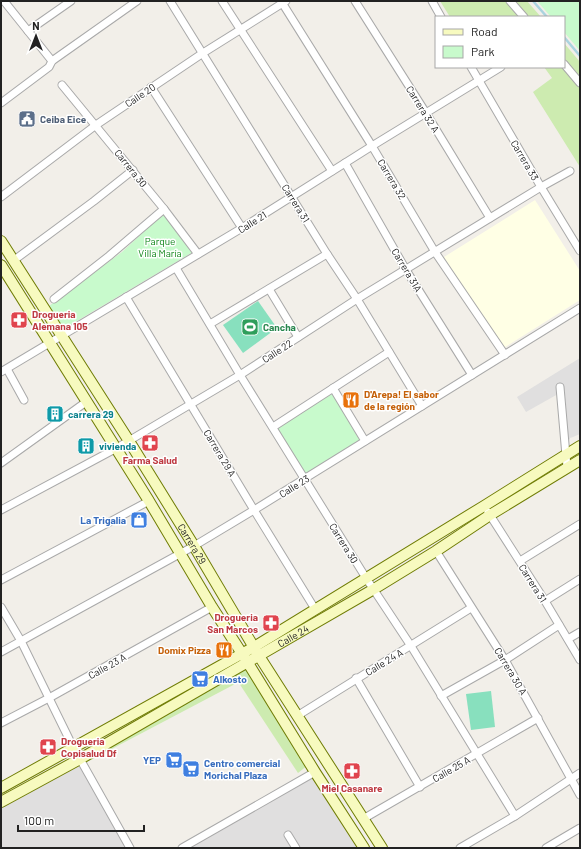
<svg xmlns="http://www.w3.org/2000/svg" width="581" height="849" font-family="Barlow,sans-serif">
  <rect width="100%" height="100%" fill="#f2efe9"/>
  <g fill="#e0dfdf">
    <path d="M580 358V434L573 437 570 438V439L562 444 558 394 526 412 517 397Z"/>
    <path d="M80 759 130 848H1V802Z"/>
    <path d="M314 774 363 848H185Z"/>
  </g>
  <path fill="#ffffe5" d="M535 200 580 271V300L502 349 444 257Z"/>
  <g fill="#cdebb0">
    <path d="M440 1H527L541 17H450Z"/>
    <path d="M564 43 580 62V167L533 92 552 78 544 67H564Z"/>
    <path d="M246 667 308 765 298 773 233 674Z"/>
    <path d="M232 676 237 683 87 762 83 756Z"/>
  </g>
  <g fill="#c8facc">
    <path d="M537 1H580V51L564 32V17H551Z"/>
    <path d="M163 214 193 252 65 328 61 327 49 306 122 252Z"/>
    <path d="M332 394 359 437V440L308 474 305 473 277 428Z"/>
  </g>
  <g fill="#88e0be">
    <path d="M258 301 277 328 243 353 223 325Z"/>
    <path d="M491 691 495 727 471 730 466 694Z"/>
  </g>
  <g fill="none" stroke-linecap="round" stroke-linejoin="round">
    <g stroke="#aad3df" stroke-width="2.5">
      <path d="M533 1 547 17"/>
      <path d="M564 37 580 56"/>
    </g>
    <g stroke="#a9a9a9" stroke-width="9">
      <g id="street">
        <path d="M4 1 52 61"/>
        <path d="M170 1 327 254 357 299 422 406"/>
        <path d="M222 1 332 171"/>
        <path d="M281 1 372 146 435 252 505 355"/>
        <path d="M355 1 426 113 490 218"/>
        <path d="M432 1 441 17"/>
        <path d="M510 1 524 17"/>
        <path d="M28 31 71 1"/>
        <path d="M564 64 580 83"/>
        <path d="M471 67 541 187 580 251"/>
        <path d="M62 85 164 209 198 254"/>
        <path d="M151 87 242 228"/>
        <path d="M1 103 49 67 52 61 137 1"/>
        <path d="M345 163 406 270 472 375"/>
        <path d="M1 197 96 125 203 53 286 1"/>
        <path d="M13 261 94 201 133 170"/>
        <path d="M176 268 240 375 366 578 411 646 515 816"/>
        <path d="M269 289 298 337"/>
        <path d="M126 297 254 510 315 609"/>
        <path d="M54 299 109 256 164 209"/>
        <path d="M210 324 327 254"/>
        <path d="M7 369 24 400"/>
        <path d="M1 372 242 228 372 146 501 67"/>
        <path d="M560 387 567 467"/>
        <path d="M333 388 365 441"/>
        <path d="M273 427 389 352"/>
        <path d="M1 463 86 402"/>
        <path d="M1 510 115 449 240 375 357 299 541 187 570 171"/>
        <path d="M488 512 545 601 580 660"/>
        <path d="M436 551 505 660 580 795"/>
        <path d="M520 561 580 524"/>
        <path d="M1 580 149 501"/>
        <path d="M545 601 580 579"/>
        <path d="M1 607 21 641 73 747"/>
        <path d="M568 639 580 632"/>
        <path d="M1 652 194 546 254 510 580 308"/>
        <path d="M356 678 420 787"/>
        <path d="M441 696 505 660 559 625"/>
        <path d="M297 716 471 608"/>
        <path d="M1 723 49 698 212 607"/>
        <path d="M80 759 130 848"/>
        <path d="M363 819 538 718"/>
        <path d="M288 835 296 848"/>
        <path d="M182 848 315 772"/>
        <path d="M460 848 515 816 580 773"/>
        <path d="M546 848 580 828"/>
      </g>
    </g>
    <g stroke="#707d05" stroke-width="12">
      <g id="secondary">
        <path id="s1" d="M1 241 129 441 194 546 259 656 382 848"/>
        <path d="M1 265 149 501 212 607 248 663 315 772 364 848"/>
        <path d="M1 788 254 647 484 506 580 446"/>
        <path id="s2" d="M1 802 80 759 374 589 436 551 490 515 580 460"/>
      </g>
    </g>
    <use href="#street" stroke="#fff" stroke-width="7"/>
    <use href="#secondary" stroke="#f7fabf" stroke-width="10"/>
  </g>
  <defs>
    <g id="civic-square" transform="scale(0.9)"><rect x="-9" y="-9" width="18" height="18" rx="4" fill="#5c6f8a" stroke="#fff"/><path d="M-.6-6.5H3V-4.5H.6V-3L4-1V1h2V6H-6V1h2V-1L-.6-3ZM-1.2 2.5V6h2.4V2.5Z" fill="#fff"/></g>
    <g id="pharmacy-square" transform="scale(0.9)"><rect x="-9" y="-9" width="18" height="18" rx="4" fill="#e0444e" stroke="#fff"/><path d="M-2-6h4v4h4v4h-4v4h-4v-4h-4v-4h4Z" fill="#fff"/></g>
    <g id="stadium-square" transform="scale(0.9)"><rect x="-9" y="-9" width="18" height="18" rx="4" fill="#2e9e5b" stroke="#fff"/><path d="M0-5a6.5 5 0 1 0 0 10a6.5 5 0 1 0 0-10ZM-3.5-1.8h7v3.6h-7Z" fill="#fff"/></g>
    <g id="restaurant-square" transform="scale(0.9)"><rect x="-9" y="-9" width="18" height="18" rx="4" fill="#e8710a" stroke="#fff"/><path d="M-5-6h1v4h1v-4h1v4h1v-4h1v5L-1.5 .5V6h-2V.5L-5-1ZM5-6V6H3V1.5H1.5Q1.5-4 5-6Z" fill="#fff"/></g>
    <g id="building-square" transform="scale(0.9)"><rect x="-9" y="-9" width="18" height="18" rx="4" fill="#0f9aa8" stroke="#fff"/><path d="M-4-6H4V6H1V3H-1V6H-4ZM-2.5-4.3h1.7v1.8h-1.7ZM.8-4.3h1.7v1.8H.8ZM-2.5-1h1.7V.8h-1.7ZM.8-1h1.7V.8H.8Z" fill="#fff"/></g>
    <g id="shop-square" transform="scale(0.9)"><rect x="-9" y="-9" width="18" height="18" rx="4" fill="#3f7fe0" stroke="#fff"/><path d="M-5-2.5h2.3a2.7 3.5 0 0 1 5.4 0H5L5.5 6h-11ZM-1.5-2.5h3a1.5 2.3 0 0 0-3 0Z" fill="#fff"/></g>
    <g id="supermarket-square" transform="scale(0.9)"><rect x="-9" y="-9" width="18" height="18" rx="4" fill="#3f7fe0" stroke="#fff"/><path d="M-6-5.5h2.5l.6 2H6L4.5 2H-2.5L-4.4-4H-6ZM-1.5 3.2a1.3 1.3 0 1 0 .1 0ZM3 3.2a1.3 1.3 0 1 0 .1 0Z" fill="#fff"/></g>
  </defs>
  <g fill-rule="evenodd">
    <use href="#civic-square" x="27" y="119"/>
    <use href="#pharmacy-square" x="19" y="320"/>
    <use href="#stadium-square" x="250" y="327"/>
    <use href="#restaurant-square" x="351" y="400"/>
    <use href="#building-square" x="55" y="414"/>
    <use href="#pharmacy-square" x="150" y="443"/>
    <use href="#building-square" x="86" y="446"/>
    <use href="#shop-square" x="139" y="520"/>
    <use href="#pharmacy-square" x="271" y="623"/>
    <use href="#restaurant-square" x="224" y="650"/>
    <use href="#supermarket-square" x="200" y="679"/>
    <use href="#pharmacy-square" x="48" y="747"/>
    <use href="#supermarket-square" x="174" y="760"/>
    <use href="#supermarket-square" x="191" y="769"/>
    <use href="#pharmacy-square" x="352" y="771"/>
  </g>
  <g text-anchor="middle" dominant-baseline="central" stroke-width="3" stroke-linejoin="round" paint-order="stroke">
    <g font-size="10" fill="#222" stroke="#fff">
      <text transform="translate(140 95) rotate(-34)">Calle 20</text>
      <text transform="translate(423 109) rotate(58)">Carrera 32 A</text>
      <text transform="translate(525 160) rotate(60)">Carrera 33</text>
      <text transform="translate(131 168) rotate(51)">Carrera 30</text>
      <text transform="translate(392 179) rotate(59)">Carrera 32</text>
      <text transform="translate(296 203) rotate(58)">Carrera 31</text>
      <text transform="translate(252 222) rotate(-32)">Calle 21</text>
      <text transform="translate(407 270) rotate(59)">Carrera 31A</text>
      <text transform="translate(277 351) rotate(-33)">Calle 22</text>
      <text transform="translate(220 453) rotate(59)">Carrera 29 A</text>
      <text transform="translate(294 486) rotate(-32)">Calle 23</text>
      <text transform="translate(344 543) rotate(58)">Carrera 30</text>
      <text stroke="none"><textPath href="#s1" startOffset="358">Carrera 29</textPath></text>
      <text transform="translate(533 583) rotate(58)">Carrera 31</text>
      <text stroke="none"><textPath href="#s2" startOffset="336">Calle 24</textPath></text>
      <text transform="translate(384 662) rotate(-31)">Calle 24 A</text>
      <text transform="translate(107 666) rotate(-29)">Calle 23 A</text>
      <text transform="translate(511 671) rotate(59)">Carrera 30 A</text>
      <text transform="translate(451 769) rotate(-30)">Calle 25 A</text>
    </g>
    <g font-size="10" font-weight="bold" fill="#4e5e75" stroke="#fff" text-anchor="start">
      <text x="40" y="119">Ceiba Eice</text>
    </g>
    <g font-size="10" fill="#0c8416" stroke="#fff">
      <text x="160" y="241">Parque<tspan x="160" dy="12">Villa María</tspan></text>
    </g>
    <g font-size="10" font-weight="bold" fill="#be3a42" stroke="#fff" text-anchor="start">
      <text x="32" y="314">Drogueria<tspan x="32" dy="12">Alemana 105</tspan></text>
      <text x="150" y="460" text-anchor="middle">Farma Salud</text>
      <text x="258" y="617" text-anchor="end">Drogueria<tspan x="258" dy="12">San Marcos</tspan></text>
      <text x="61" y="741">Drogueria<tspan x="61" dy="12">Copisalud Df</tspan></text>
      <text x="352" y="788" text-anchor="middle">Miel Casanare</text>
    </g>
    <g font-size="10" font-weight="bold" fill="#27864d" stroke="#fff" text-anchor="start">
      <text x="263" y="327">Cancha</text>
    </g>
    <g font-size="10" font-weight="bold" fill="#c56008" stroke="#fff" text-anchor="start">
      <text x="364" y="394">D'Arepa! El sabor<tspan x="364" dy="12">de la región</tspan></text>
      <text x="211" y="650" text-anchor="end">Domix Pizza</text>
    </g>
    <g font-size="10" font-weight="bold" fill="#0d838f" stroke="#fff" text-anchor="start">
      <text x="68" y="414">carrera 29</text>
      <text x="99" y="446">vivienda</text>
    </g>
    <g font-size="10" font-weight="bold" fill="#366cbe" stroke="#fff" text-anchor="end">
      <text x="126" y="520">La Trigalia</text>
      <text x="213" y="679" text-anchor="start">Alkosto</text>
      <text x="161" y="760">YEP</text>
      <text x="204" y="763" text-anchor="start">Centro comercial<tspan x="204" dy="12">Morichal Plaza</tspan></text>
    </g>
  </g>
  <rect width="581" height="849" fill="none" stroke="#222222" stroke-width="4"/>
  <rect x="435" y="16" width="130" height="52" fill="#ffffff" stroke="#a7a7a7"/>
  <rect x="443" y="29" width="20" height="6" fill="#f7fabf" stroke="#a7a7a7"/>
  <text x="471" y="36" font-size="12" fill="#222222">Road</text>
  <rect x="443" y="46" width="20" height="12" fill="#c8facc" stroke="#a7a7a7"/>
  <text x="471" y="56" font-size="12" fill="#222222">Park</text>
  <g transform="translate(36 36)" stroke="#ffffff" stroke-width="3" paint-order="stroke">
  <path d="M0-3L7 15L0 10L-7 15Z" fill="#222222"/>
  <text y="-6" font-size="11" font-weight="bold" text-anchor="middle" fill="#222222">N</text>
  </g>
  <path d="M18 825v6h126v-6" fill="none" stroke="#222222" stroke-width="2"/>
  <text x="24" y="825" font-size="12" fill="#222222" stroke="#ffffff" stroke-width="3" paint-order="stroke">100 m</text>
</svg>
